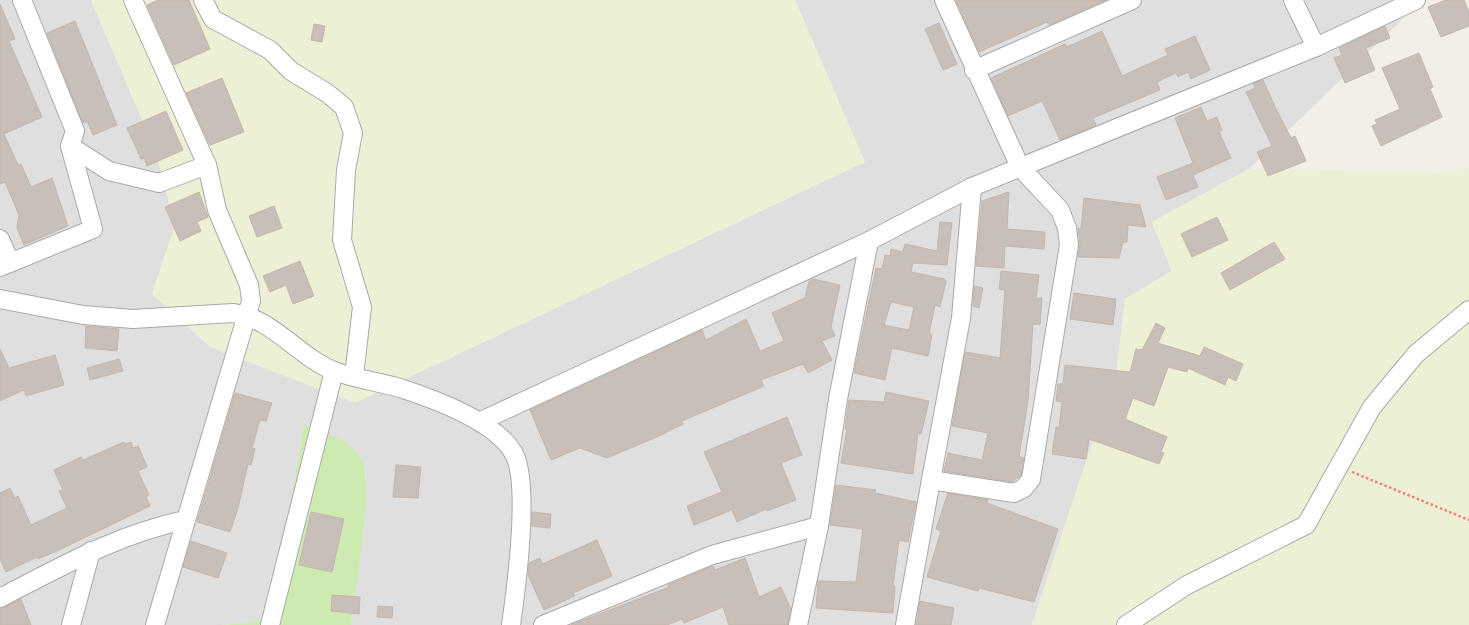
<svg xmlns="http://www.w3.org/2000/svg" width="1469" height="625" font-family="'Varela Round',sans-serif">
  <rect width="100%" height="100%" fill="#f2efe9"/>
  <path fill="#e0dfdf" d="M0 0H91L156 152 175 226 152 294 864 162 795 0H1422L1249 169 1152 222 1172 271 1125 299 1116 376 1106 401 1032 625H351L364 526 366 476 362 459 304 424 271 620 222 625H0Z"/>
  <g fill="#eef0d5">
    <path d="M91 0H795L865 162 355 403 210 347 152 294 175 226 156 152Z"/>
    <path d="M1469 168V625H1032L1106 401 1116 376 1125 299 1172 271 1152 222 1249 169 1441 173Z"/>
  </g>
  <path fill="#cdebb0" d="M304 424C322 432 353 440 362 460 374 488 355 591 351 625H222L271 620Z"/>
  <g fill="#c7bfb8" stroke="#c4b6ab" fill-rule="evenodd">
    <path d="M158 0H189L210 49 174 65 147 5Z"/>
    <path d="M956 0H1106L1049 25 1047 22 979 52Z"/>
    <path d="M1446 0H1464L1469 12V26L1441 37 1428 7Z"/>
    <path d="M0 4 15 39 9 41 42 117 4 134 18 165 21 164 31 187 52 178 68 226 24 245 17 228 19 215 5 182 0 184Z"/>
    <path d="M75 21 117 125 93 135 87 121 83 123 47 33Z"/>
    <path d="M939 23 957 64 943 70 925 29Z"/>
    <path d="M314 24 325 26 322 42 311 40Z"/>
    <path d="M1385 26 1390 38 1366 48 1375 70 1345 83 1334 58 1342 55 1339 48Z"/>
    <path d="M1102 31 1122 76 1168 55 1165 49 1195 36 1210 70 1191 79 1188 72 1178 77 1176 73 1157 82 1160 90 1093 118 1096 125 1060 140 1042 101 1008 116 991 78 1065 44 1067 47Z"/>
    <path d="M1419 53 1433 87 1430 89 1442 117 1381 146 1372 126 1377 124 1375 120 1400 109 1382 68Z"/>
    <path d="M222 78 244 132 210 145 186 93Z"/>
    <path d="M1263 80 1277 111 1291 138 1295 136 1306 161 1268 176 1257 152 1272 146 1246 92 1255 88 1253 84Z"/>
    <path d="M1201 107 1207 121 1217 117 1222 130 1219 132 1231 158 1193 175 1198 187 1166 200 1157 177 1193 163 1175 118Z"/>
    <path d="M166 111 183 150 147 166 144 158 141 159 127 128Z"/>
    <path d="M199 192 208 217 197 222 201 231 180 241 165 207Z"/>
    <path d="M1009 192 1007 229 1045 232 1044 249 1005 246 1004 268 976 266 982 201Z"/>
    <path d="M1084 198 1140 205 1146 227 1128 225 1127 242H1123L1119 258 1078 257 1080 244 1078 228 1081 229Z"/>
    <path d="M274 206 282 228 257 237 249 216Z"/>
    <path d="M1217 217 1228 240 1192 257 1181 234Z"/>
    <path d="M940 222 952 223 947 265 913 263 911 272 944 279 946 282 940 307 935 305 929 334 932 335 928 356 892 348 885 380 854 373 876 268 882 269 885 255 890 256 891 249 903 252 905 244 937 251ZM891 302 914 307 909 330 884 325Z"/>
    <path d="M1274 242 1285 259 1230 290 1221 273Z"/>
    <path d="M300 261 314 296 293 304 286 285 270 292 263 276Z"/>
    <path d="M1001 271 1039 275 1036 298H1042L1040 325 1033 324 1028 401 1019 457 1024 458 1021 475 1012 482 944 471 948 453 982 460 988 433 952 426 965 352 1000 358 1005 290 999 289Z"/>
    <path d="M813 279 840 285 831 327 835 336 822 341 832 360 808 373 803 364 761 380 764 386 682 421 683 424 659 436 607 458 580 448 551 460 530 410 702 330 706 340 746 319 760 351 784 341 772 313 805 298 809 281Z"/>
    <path d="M974 286 983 288 979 308 973 306Z"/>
    <path d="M1074 293 1116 299 1113 325 1070 319Z"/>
    <path d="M1156 323 1165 328 1158 343 1200 356 1204 347 1243 364 1236 381 1228 377 1225 385 1188 368 1187 372 1168 367 1154 406 1133 398 1125 419 1167 437 1161 452 1164 453 1159 464 1089 439 1086 459 1052 454 1056 427 1059 428 1062 402 1056 401 1058 384H1063L1065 365 1130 372 1136 349 1142 350Z"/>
    <path d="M86 326 119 329 117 351 85 348Z"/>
    <path d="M0 349 9 368 55 355 64 385 26 396 24 390 0 401Z"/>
    <path d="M119 359 123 371 90 380 87 368Z"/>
    <path d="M886 392 929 401 921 434 918 433 913 474 841 463 847 429H845L849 400 884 402Z"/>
    <path d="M235 393 272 403 266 421 260 420 252 448 255 449 251 465 248 464 238 508 230 532 197 522Z"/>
    <path d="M787 417 802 455 781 463 796 500 767 511 766 509 737 522 732 510 694 525 687 506 722 492 704 452Z"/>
    <path d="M124 442 125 444 131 442 133 448 138 446 146 464 147 467 138 471 149 495 146 497 150 506 57 551 38 559 37 557 6 572 0 559V493L10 488 15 498 18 496 31 525 67 508 59 491 63 490 54 470 81 457 83 460Z"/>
    <path d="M396 465 421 467 418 498 393 497Z"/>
    <path d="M836 485 876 490 875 493 916 502 908 542 899 540 893 586H895L893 613 816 608 818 581 856 582 863 529 830 525Z"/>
    <path d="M948 493 988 500 987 503 1058 529 1034 602 979 588 978 591 927 577 941 531 936 529Z"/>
    <path d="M311 512 344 519 332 572 299 565Z"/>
    <path d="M532 512 551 514 550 528 532 526Z"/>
    <path d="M597 540 612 576 573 593 575 596 544 610 528 575 529 563 540 558 542 564Z"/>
    <path d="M191 541 227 553 218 578 183 567Z"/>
    <path d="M745 558 759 597 781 587 791 609 788 625H729L723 607 684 623 682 619 667 625H571L669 587 668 585 713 566 715 570Z"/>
    <path d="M332 595 360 597 359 614 331 611Z"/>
    <path d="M21 599 31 625H0V609Z"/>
    <path d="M920 601 954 608 951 625H916Z"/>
    <path d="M378 606 393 607 392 618 377 617Z"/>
  </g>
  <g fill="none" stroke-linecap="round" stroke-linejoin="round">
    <g stroke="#a9a9a9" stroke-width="20">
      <g id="minor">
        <path d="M133 0 207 165 217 210 249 285 251 301 155 625"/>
        <path d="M203 0 213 19 270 50 291 71 327 93 344 107 353 133 346 170 342 240 362 307 354 376"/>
        <path d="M1293 0 1316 47"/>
        <path d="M974 70 1132 0"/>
        <path d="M70 146 109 171 159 183 207 165"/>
        <path d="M0 239 10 262"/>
        <path d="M0 267 93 229 70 146 75 131 22 0"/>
        <path d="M0 299 83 315 133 319 233 313C274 319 297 356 334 371 355 379 379 382 400 388 434 399 494 421 513 452 531 481 516 590 511 625"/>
        <path d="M481 421 869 241 972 187 1316 47 1416 0"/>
        <path d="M931 480 961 318 972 187"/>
        <path d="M0 598C60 567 118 534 185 520"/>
        <path d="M71 625 91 551"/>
        <path d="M270 625 334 371"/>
        <path d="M543 625 712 555 819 526"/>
        <path d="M798 625 819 526 838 399 869 241"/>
        <path d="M905 625 931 480 1014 493 1024 488 1031 479 1069 245 1067 228 1060 210 1020 167 944 0"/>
        <path d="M1126 625 1187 585 1306 525 1372 407 1416 354 1469 310"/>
      </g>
    </g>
    <path stroke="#fa8072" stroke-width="2.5" stroke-dasharray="2.5 2.5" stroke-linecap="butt" d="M1352 472 1469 520"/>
    <use href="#minor" stroke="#fff" stroke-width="18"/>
  </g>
</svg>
